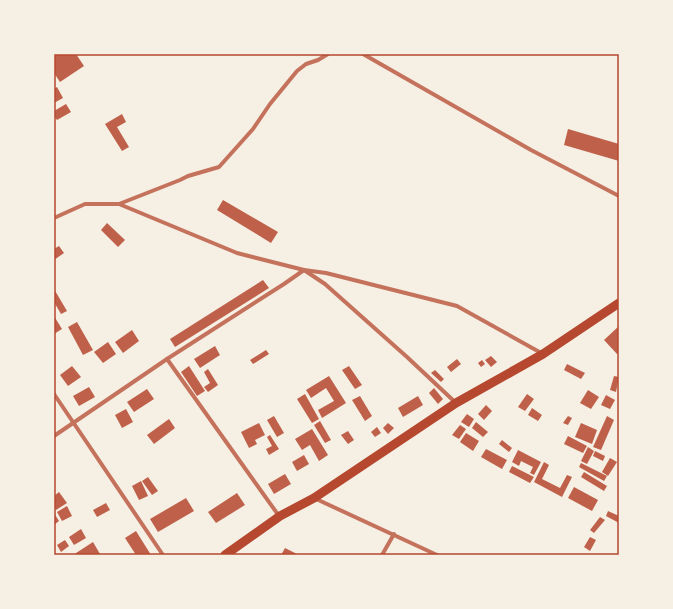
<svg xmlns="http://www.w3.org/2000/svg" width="673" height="609" font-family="'Crimson Pro',serif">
  <rect width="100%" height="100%" fill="#f6efe4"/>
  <g fill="#bf614a">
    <path d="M54 54H76L84 66 60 82 54 73Z"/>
    <path d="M57 87 63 98 54 103V89Z"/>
    <path d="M66 104 71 112 57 120 54 116V111Z"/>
    <path d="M122 114 126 122 117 127 129 147 122 151 105 124Z"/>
    <path d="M568 129 619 144V161L564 145Z"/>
    <path d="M223 200 278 232 271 243 217 210Z"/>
    <path d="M107 223 125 240 118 247 101 230Z"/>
    <path d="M59 246 64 253 54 260V249Z"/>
    <path d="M263 280 269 288 175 347 170 339Z"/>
    <path d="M54 289 67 311 61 314 54 302Z"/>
    <path d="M54 316 62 329 54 334Z"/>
    <path d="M77 322 93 350 83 355 68 327Z"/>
    <path d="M619 326V352L617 354 604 340Z"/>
    <path d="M132 330 139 341 123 353 115 342Z"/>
    <path d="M108 342 116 354 103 363 94 352Z"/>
    <path d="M215 346 220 355 200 368 194 359Z"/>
    <path d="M266 350 269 354 253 364 250 360Z"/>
    <path d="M491 356 497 362 491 367 485 360Z"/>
    <path d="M457 359 461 364 451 372 447 367Z"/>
    <path d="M482 360 485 364 481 367 478 363Z"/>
    <path d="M567 364 585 373 581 379 564 370Z"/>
    <path d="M72 366 81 377 68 386 60 375Z"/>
    <path d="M189 366 205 391 197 396 181 372Z"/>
    <path d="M349 366 362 385 355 389 342 370Z"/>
    <path d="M208 369 218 385 208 392 204 387 210 383 204 372Z"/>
    <path d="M435 370 444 379 441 382 431 373Z"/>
    <path d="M329 376 346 403 322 418 318 410 334 401 326 388 311 398 306 390Z"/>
    <path d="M614 376 619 377 616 392 610 390Z"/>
    <path d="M89 387 95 397 79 406 73 396Z"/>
    <path d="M434 388 443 399 438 404 429 393Z"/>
    <path d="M147 389 154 399 134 412 127 402Z"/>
    <path d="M588 390 599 397 591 409 580 403Z"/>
    <path d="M305 394 319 419 312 423 297 399Z"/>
    <path d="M527 394 534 399 525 411 518 407Z"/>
    <path d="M606 395 615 400 610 409 601 405Z"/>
    <path d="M360 396 372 416 365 421 352 400Z"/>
    <path d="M418 396 423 405 403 417 398 408Z"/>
    <path d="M486 405 492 411 484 420 478 414Z"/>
    <path d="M532 408 542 415 538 421 528 415Z"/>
    <path d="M126 409 133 422 122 428 115 415Z"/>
    <path d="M467 414 474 419 469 427 461 422Z"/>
    <path d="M274 416 284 433 277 437 267 420Z"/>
    <path d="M568 416 572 418 568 425 563 423Z"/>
    <path d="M607 416 614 420 601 450 593 447Z"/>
    <path d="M169 419 175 428 154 444 147 435Z"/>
    <path d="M320 421 331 440 325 443 314 425Z"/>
    <path d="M476 422 488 432 483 437 472 428Z"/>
    <path d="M259 423 265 435 255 440 257 444 249 448 241 432Z"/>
    <path d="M388 423 394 428 388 434 383 428Z"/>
    <path d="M581 423 597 430 592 444 575 437Z"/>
    <path d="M460 425 466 429 459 439 452 435Z"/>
    <path d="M377 427 381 433 375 437 371 432Z"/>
    <path d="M312 429 328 455 319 461 310 445 302 450 295 439Z"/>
    <path d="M348 431 354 440 348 444 341 435Z"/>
    <path d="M466 433 479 441 473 451 460 442Z"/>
    <path d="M270 435 279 449 269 455 266 449 272 446 267 437Z"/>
    <path d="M568 436 587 446 583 453 564 444Z"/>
    <path d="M502 440 512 448 509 452 499 444Z"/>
    <path d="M588 447 594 451 587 464 581 461Z"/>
    <path d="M486 449 507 460 502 469 481 457Z"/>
    <path d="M518 450 541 462 534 475 530 473 533 467 521 461 519 466 512 462Z"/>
    <path d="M595 451 605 456 603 461 593 456Z"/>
    <path d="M304 455 309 464 297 471 292 462Z"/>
    <path d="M610 458 617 462 608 476 602 472Z"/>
    <path d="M544 462 549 465 542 479 560 488 567 475 572 477 562 497 534 482Z"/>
    <path d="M581 463 607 476 604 481 579 467Z"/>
    <path d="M512 466 534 477 530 483 509 472Z"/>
    <path d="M584 472 607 486 604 491 581 477Z"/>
    <path d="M285 474 291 484 274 494 268 484Z"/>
    <path d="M148 477 158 491 152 495 142 481Z"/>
    <path d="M141 481 148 496 139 500 132 486Z"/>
    <path d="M574 487 598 500 592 511 568 498Z"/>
    <path d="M59 492 67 503 56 510 54 507V496Z"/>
    <path d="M237 493 245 505 216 523 208 512Z"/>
    <path d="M186 498 194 511 158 532 150 519Z"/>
    <path d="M106 503 110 510 97 517 93 510Z"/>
    <path d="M67 506 72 516 62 521 57 512Z"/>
    <path d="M608 511 619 516V523L606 516Z"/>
    <path d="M54 513 59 521 54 525Z"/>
    <path d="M600 517 605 520 594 533 590 530Z"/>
    <path d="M81 529 86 538 74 545 69 537Z"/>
    <path d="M136 531 151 555H136L125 538Z"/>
    <path d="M590 537 596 540 590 551 584 547Z"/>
    <path d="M65 540 69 546 61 552 57 545Z"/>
    <path d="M93 542 100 554 98 555H73Z"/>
    <path d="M285 548 299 555H281Z"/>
  </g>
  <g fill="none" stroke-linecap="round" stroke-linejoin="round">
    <g stroke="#c5725c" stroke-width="4">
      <path d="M363 54 531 150 619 196"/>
      <path d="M119 204 237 253 304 270 326 273 457 306 543 354"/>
      <path d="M54 218 85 204H119L180 180 188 176 219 167 253 129 270 104 297 71 306 64 318 60 328 54"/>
      <path d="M167 359 284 284 304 270 325 284 407 357 456 403"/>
      <path d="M54 394 163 555"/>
      <path d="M54 436 167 359 279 516"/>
      <path d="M314 498 437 555"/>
      <path d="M382 555 394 534"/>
    </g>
    <path stroke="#b5482f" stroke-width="9" d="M225 555 280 516 314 498 456 403 543 354 619 303"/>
  </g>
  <rect width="673" height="609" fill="none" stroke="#f6efe4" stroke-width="110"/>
  <rect x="55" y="55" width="563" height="499" fill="none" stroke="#b5482f" stroke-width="1.5"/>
</svg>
